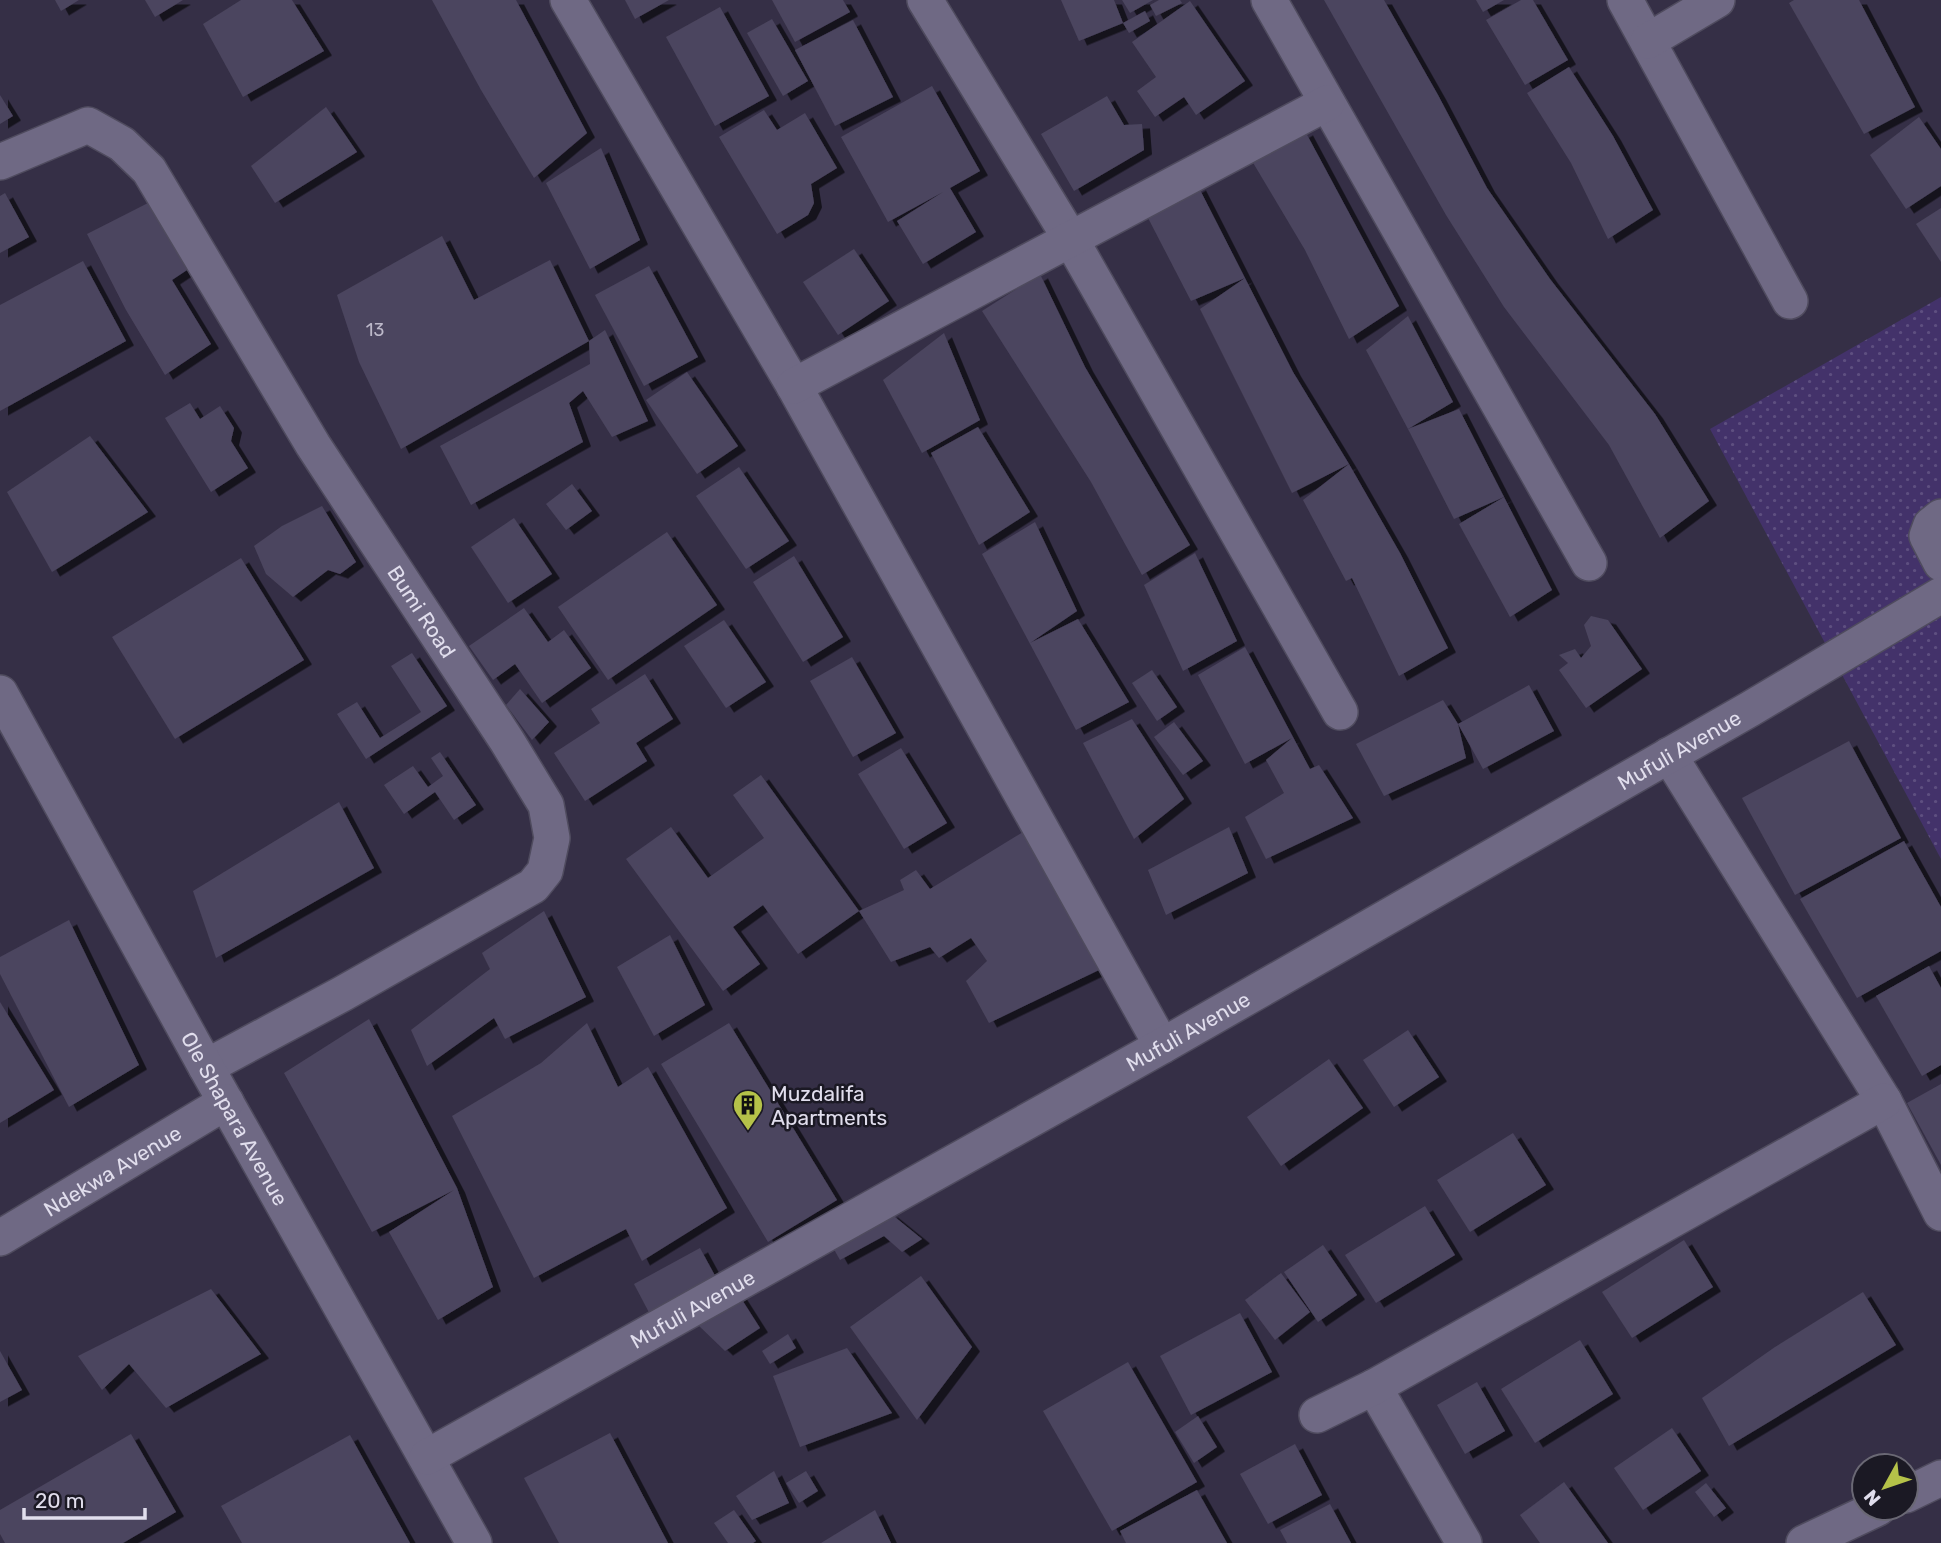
<svg xmlns="http://www.w3.org/2000/svg" width="1941" height="1543" font-family="Rubik,sans-serif">
  <defs>
    <pattern id="green-dots" width="8" height="8" patternUnits="userSpaceOnUse" patternTransform="scale(1.75)"><rect width="8" height="8" fill="#43326a"/><path d="M2 2h.1M6 6h.1" fill="none" stroke="#5e4f80" stroke-width="1.8" stroke-linecap="round"/></pattern>
    <filter id="shadow"><feDropShadow dx="8" dy="4.5" stdDeviation="0" flood-color="#0009"/></filter>
  </defs>
  <rect width="100%" height="100%" fill="#352f46"/>
  <path fill="url(#green-dots)" d="M1941 297V859L1710 429Z"/>
  <g fill="#4b455e" filter="url(#shadow)">
    <path d="M55 0H79L61 11Z"/>
    <path d="M145 0H183L155 17Z"/>
    <path d="M241 0H292L324 51 243 97 203 24Z"/>
    <path d="M432 0H516L587 133 534 178 481 90Z"/>
    <path d="M625 0H669L635 19Z"/>
    <path d="M772 0H843L850 12 795 42Z"/>
    <path d="M1061 0H1114L1123 23 1079 41Z"/>
    <path d="M1122 0H1153L1130 13Z"/>
    <path d="M1159 0H1180L1182 3 1156 16 1150 5Z"/>
    <path d="M1324 0H1384L1438 95 1487 188 1550 279 1655 414 1709 501 1660 538 1609 445 1504 307 1446 215Z"/>
    <path d="M1476 0H1504L1483 12Z"/>
    <path d="M1521 0H1533L1568 60 1525 85 1486 20Z"/>
    <path d="M1794 0H1859L1915 107 1864 134 1789 3Z"/>
    <path d="M1190 1 1245 81 1196 115 1184 97 1155 117 1137 91 1156 77 1132 42Z"/>
    <path d="M720 7 769 96 715 126 666 37Z"/>
    <path d="M1145 11 1150 21 1129 33 1123 23Z"/>
    <path d="M772 19 808 81 783 96 747 33Z"/>
    <path d="M853 20 893 97 835 126 795 50Z"/>
    <path d="M1569 67 1613 136 1653 210 1608 239 1571 163 1527 93Z"/>
    <path d="M932 86 980 171 950 188 976 232 923 264 897 221 943 192 888 222 841 137Z"/>
    <path d="M0 95 13 116 0 124Z"/>
    <path d="M1107 96 1124 125 1142 124 1144 150 1074 191 1041 134Z"/>
    <path d="M326 107 357 152 275 203 251 166Z"/>
    <path d="M764 110 777 130 805 113 837 168 811 184 814 203 808 215 777 234 719 137Z"/>
    <path d="M1919 117 1941 149V186L1906 209 1870 155Z"/>
    <path d="M1305 131 1399 306 1349 339 1305 250 1252 161Z"/>
    <path d="M601 148 640 240 590 269 546 183Z"/>
    <path d="M1198 186 1293 372 1349 464 1292 493 1200 309 1245 278 1191 301 1147 216Z"/>
    <path d="M5 193 29 237 0 253V196Z"/>
    <path d="M150 202 187 270 172 280 211 344 165 375 126 310 87 234Z"/>
    <path d="M1941 208V262L1916 224Z"/>
    <path d="M442 236 474 300 550 260 589 341 401 449 359 362 337 295Z"/>
    <path d="M854 249 889 301 838 335 803 282Z"/>
    <path d="M83 261 126 341 0 411V305Z"/>
    <path d="M649 266 698 357 644 386 595 295Z"/>
    <path d="M1040 274 1085 367 1190 545 1142 575 1091 482 982 311Z"/>
    <path d="M1408 316 1453 402 1408 429 1366 350Z"/>
    <path d="M605 330 648 421 612 437 583 391 569 403 583 442 471 505 440 446 590 364 589 341Z"/>
    <path d="M944 333 980 420 922 453 883 380Z"/>
    <path d="M687 372 738 446 697 474 646 400Z"/>
    <path d="M190 403 200 419 220 406 234 428 231 441 248 468 211 492 165 418Z"/>
    <path d="M1459 409 1504 497 1454 519 1408 429Z"/>
    <path d="M978 427 1030 512 979 545 931 453Z"/>
    <path d="M90 436 148 512 52 572 7 492Z"/>
    <path d="M1349 464 1400 553 1448 648 1399 676 1352 578 1346 581 1303 500Z"/>
    <path d="M739 467 789 541 746 569 696 496Z"/>
    <path d="M572 484 592 511 566 530 546 504Z"/>
    <path d="M1504 497 1552 590 1510 617 1459 524Z"/>
    <path d="M322 506 356 562 340 574 328 570 293 597 266 574 254 546 282 526Z"/>
    <path d="M514 518 552 574 508 603 471 547Z"/>
    <path d="M1035 522 1077 611 1030 643 1078 619 1129 702 1076 730 982 554Z"/>
    <path d="M667 532 717 605 608 680 558 607Z"/>
    <path d="M1195 553 1237 641 1183 671 1144 585Z"/>
    <path d="M794 556 843 637 803 662 753 582Z"/>
    <path d="M241 558 304 660 175 739 112 637Z"/>
    <path d="M524 608 548 642 564 630 591 668 542 703 515 664 493 680 469 646Z"/>
    <path d="M1591 616 1608 620 1642 669 1586 708 1559 670 1568 663 1559 655 1575 649 1581 658 1591 646 1584 625Z"/>
    <path d="M724 620 766 682 726 708 684 646Z"/>
    <path d="M1245 647 1310 769 1319 765 1353 818 1266 859 1245 817 1284 793 1266 760 1292 738 1245 764 1198 675Z"/>
    <path d="M412 653 447 706 366 759 337 714 357 702 380 738 421 712 391 666Z"/>
    <path d="M852 657 896 733 853 757 810 681Z"/>
    <path d="M1152 670 1177 707 1157 721 1132 683Z"/>
    <path d="M645 674 673 719 636 743 647 761 585 801 554 753 600 723 591 709Z"/>
    <path d="M1529 685 1554 731 1483 769 1458 724 1466 758 1384 796 1356 744 1443 700 1458 724Z"/>
    <path d="M520 689 549 722 532 740 506 705Z"/>
    <path d="M1132 719 1184 799 1134 839 1083 743Z"/>
    <path d="M1174 722 1203 761 1183 775 1154 737Z"/>
    <path d="M1849 741 1901 838 1795 895 1742 798Z"/>
    <path d="M901 748 947 823 904 849 858 774Z"/>
    <path d="M440 752 476 805 454 820 435 792 404 814 384 785 413 766 428 787 443 776 431 758Z"/>
    <path d="M761 775 859 911 798 954 763 905 733 927 760 964 723 991 626 859 671 827 708 878 764 838 733 795Z"/>
    <path d="M339 802 374 868 216 958 193 891Z"/>
    <path d="M1229 827 1248 873 1166 915 1148 870Z"/>
    <path d="M1028 829 1099 970 989 1023 966 981 987 961 971 938 939 958 930 947 891 962 859 911 904 890 900 880 916 870 930 889Z"/>
    <path d="M1904 841 1941 907V951L1857 998 1800 899Z"/>
    <path d="M544 911 586 997 505 1039 494 1018 427 1066 411 1030 490 969 482 953Z"/>
    <path d="M69 920 139 1065 69 1107 0 974V957Z"/>
    <path d="M670 935 705 1005 654 1036 617 967Z"/>
    <path d="M1929 966 1941 988V1065L1922 1076 1876 996Z"/>
    <path d="M0 1002 54 1090 0 1123Z"/>
    <path d="M369 1019 457 1188 493 1287 438 1320 389 1232 454 1190 372 1232 284 1073Z"/>
    <path d="M587 1023 618 1087 648 1067 727 1208 642 1261 626 1229 534 1278 452 1116 541 1063Z"/>
    <path d="M729 1023 837 1200 768 1242 661 1064Z"/>
    <path d="M1408 1030 1439 1077 1394 1107 1363 1060Z"/>
    <path d="M1329 1059 1363 1108 1281 1166 1247 1117Z"/>
    <path d="M1941 1084V1165L1907 1103Z"/>
    <path d="M1513 1133 1546 1185 1470 1232 1437 1180Z"/>
    <path d="M1425 1206 1455 1255 1376 1303 1345 1255Z"/>
    <path d="M890 1213 922 1239 902 1252 884 1236 840 1260 831 1244Z"/>
    <path d="M1684 1240 1713 1287 1632 1338 1602 1292Z"/>
    <path d="M1323 1245 1357 1295 1318 1322 1284 1272Z"/>
    <path d="M700 1248 719 1283 653 1320 634 1284Z"/>
    <path d="M1281 1273 1310 1312 1275 1340 1245 1300Z"/>
    <path d="M921 1276 972 1347 917 1420 850 1327Z"/>
    <path d="M211 1289 261 1354 166 1408 129 1364 102 1390 78 1356Z"/>
    <path d="M1863 1292 1896 1345 1729 1446 1702 1398 1775 1347Z"/>
    <path d="M739 1295 760 1328 725 1351 695 1322Z"/>
    <path d="M1240 1313 1272 1372 1191 1415 1160 1356Z"/>
    <path d="M788 1334 796 1348 770 1364 762 1351Z"/>
    <path d="M1580 1340 1613 1394 1535 1443 1501 1389Z"/>
    <path d="M847 1348 892 1413 800 1447 773 1376Z"/>
    <path d="M0 1351 22 1390 0 1402Z"/>
    <path d="M1128 1362 1197 1482 1112 1531 1043 1411Z"/>
    <path d="M1477 1382 1505 1431 1465 1454 1437 1405Z"/>
    <path d="M1198 1416 1217 1447 1194 1463 1175 1432Z"/>
    <path d="M1672 1428 1701 1471 1643 1510 1614 1468Z"/>
    <path d="M610 1433 668 1543H559L524 1478Z"/>
    <path d="M131 1434 176 1512 123 1543H5L0 1534V1510Z"/>
    <path d="M350 1435 410 1543H242L221 1506Z"/>
    <path d="M1295 1444 1322 1495 1268 1524 1240 1474Z"/>
    <path d="M774 1471 789 1503 752 1520 736 1496Z"/>
    <path d="M806 1471 818 1491 799 1503 786 1483Z"/>
    <path d="M1564 1482 1608 1543H1540L1520 1515Z"/>
    <path d="M1706 1483 1726 1508 1714 1517 1695 1492Z"/>
    <path d="M1197 1490 1227 1543H1126L1120 1531Z"/>
    <path d="M1330 1504 1351 1543H1287L1280 1530Z"/>
    <path d="M734 1510 756 1541 753 1543H728L714 1523Z"/>
    <path d="M875 1510 891 1543H821Z"/>
  </g>
  <g fill="none" stroke-linecap="round" stroke-linejoin="round">
    <g stroke="#4f4b5e" stroke-width="38">
      <g id="street">
        <path d="M568 0 794 386 1162 1046"/>
        <path d="M925 0 1070 238 1340 712"/>
        <path d="M1269 0 1589 563"/>
        <path d="M1625 0 1790 301"/>
        <path d="M1648 41 1717 0"/>
        <path id="s1" d="M0 162 88 125 122 144 149 170 313 445 507 741 546 805 552 838 545 871 533 886 342 994 206 1067"/>
        <path d="M794 386 1327 103"/>
        <path d="M1941 517 1931 525 1927 536 1941 563"/>
        <path id="s2" d="M0 693 206 1067 474 1543"/>
        <path d="M1669 755 1884 1101 1941 1213"/>
        <path id="s3" d="M0 1238 226 1102"/>
        <path d="M1374 1387 1464 1543"/>
        <path d="M1317 1415 1374 1387 1884 1101"/>
        <path id="s4" d="M427 1457 1162 1046 1750 709 1941 595"/>
        <path d="M1906 1495 1941 1478"/>
        <path d="M1804 1543 1878 1508"/>
      </g>
    </g>
    <use href="#street" stroke="#6f6984" stroke-width="35"/>
  </g>
  <defs>
    <g id="building-pin" transform="scale(1.575)"><path d="M0 17L-7.5 6A9.5 9.5 0 1 1 7.5 6Z" fill="#b5c249" stroke="#1b1924"/><path d="M-4-6H4V6H1V3H-1V6H-4ZM-2.5-4.3h1.7v1.8h-1.7ZM.8-4.3h1.7v1.8H.8ZM-2.5-1h1.7V.8h-1.7ZM.8-1h1.7V.8H.8Z" fill="#111"/></g>
  </defs>
  <g fill-rule="evenodd">
    <use href="#building-pin" x="748" y="1105"/>
  </g>
  <g text-anchor="middle" dominant-baseline="central" stroke-width="5" stroke-linejoin="round" paint-order="stroke">
    <g font-size="18" fill="#bcb8c9">
      <text x="375" y="330">13</text>
    </g>
    <g font-size="21" fill="#e1deed" stroke="#1b1924">
      <text stroke="none"><textPath href="#s1" startOffset="691">Bumi Road</textPath></text>
      <text stroke="none"><textPath href="#s4" startOffset="1438">Mufuli Avenue</textPath></text>
      <text stroke="none"><textPath href="#s4" startOffset="872">Mufuli Avenue</textPath></text>
      <text stroke="none"><textPath href="#s2" startOffset="486">Ole Shapara Avenue</textPath></text>
      <text stroke="none"><textPath href="#s3" startOffset="131">Ndekwa Avenue</textPath></text>
      <text stroke="none"><textPath href="#s4" startOffset="304">Mufuli Avenue</textPath></text>
    </g>
    <g font-size="21" fill="#e1deed" stroke="#1b1924" text-anchor="start">
      <text x="771" y="1093">Muzdalifa<tspan x="771" dy="24">Apartments</tspan></text>
    </g>
  </g>
  <g transform="translate(1885 1487) rotate(230)"><circle r="33" fill="#1b1924" stroke="#6a6874" stroke-width="2"/>
  <path d="M0-5L12 26L0 18L-12 26Z" fill="#b5c249"/>
  <text y="-10" font-size="19" font-weight="bold" text-anchor="middle" fill="#e1deed">N</text>
  </g>
  <path d="M24 1508v10h121v-10" fill="none" stroke="#e1deed" stroke-width="3.5"/>
  <text x="35" y="1508" font-size="21" fill="#e1deed" stroke="#1b1924" stroke-width="5" paint-order="stroke">20 m</text>
</svg>
